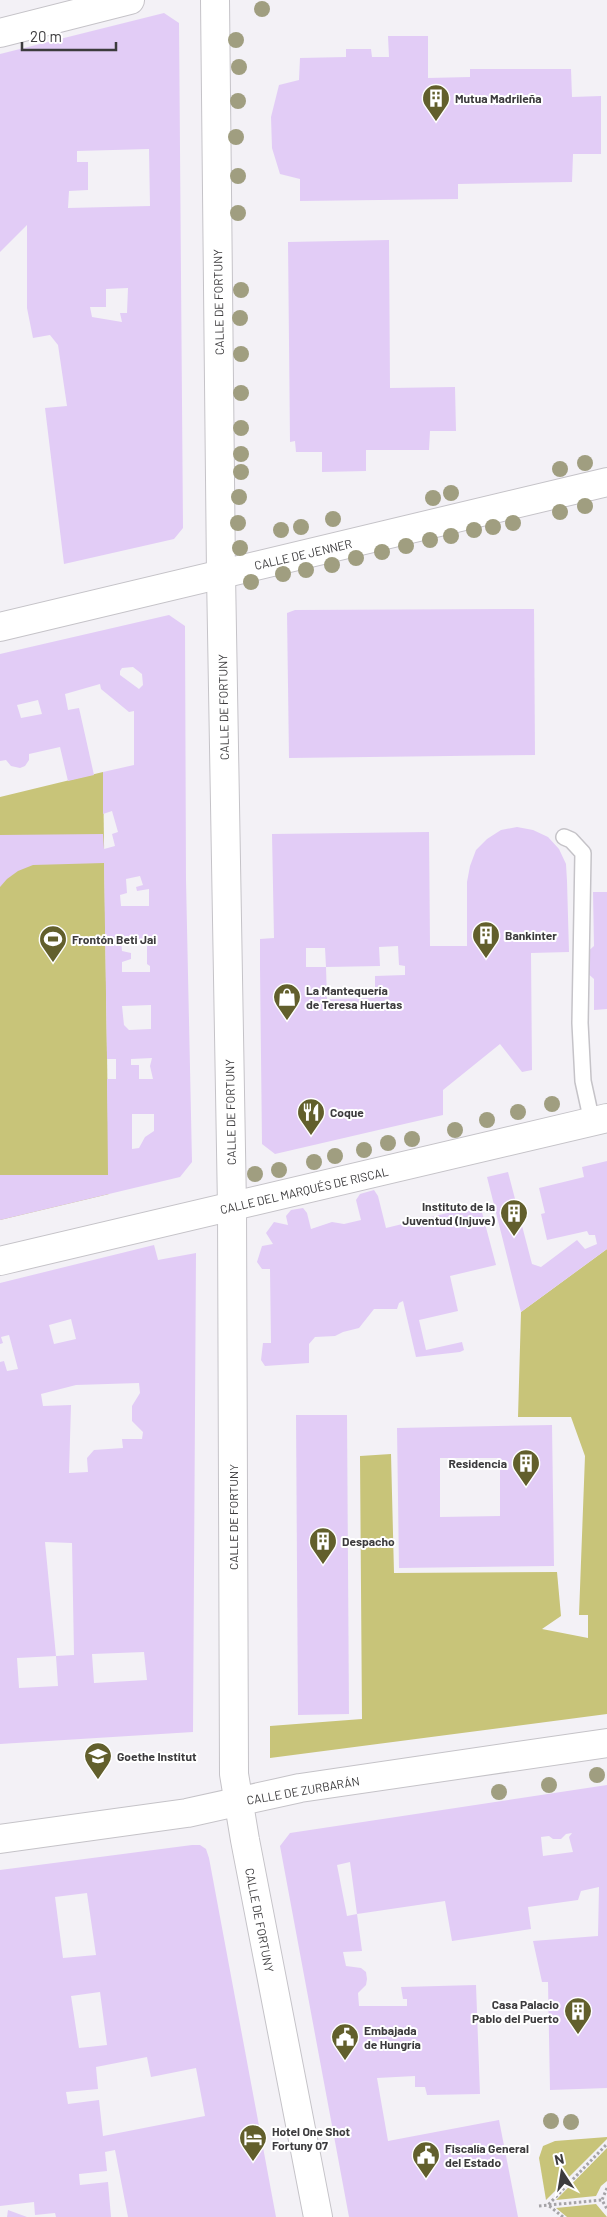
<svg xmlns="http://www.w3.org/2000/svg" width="607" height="2217" font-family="Barlow,sans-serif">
  <rect width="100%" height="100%" fill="#f3f1f6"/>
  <g fill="#c8c479">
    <path d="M103 772 109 1194 0 1220V797Z"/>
    <path d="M607 1249V1714L270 1758V1726L362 1719 360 1456 391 1454 394 1573 557 1572 561 1616 542 1629 588 1638V1615H579L585 1456 571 1417H518L521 1312Z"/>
    <path d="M607 2137V2139L546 2200 539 2158 543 2146 555 2141Z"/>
    <path d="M607 2148V2181L601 2186 596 2196 556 2200Z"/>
    <path d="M596 2204 607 2217H567L556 2208Z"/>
  </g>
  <g fill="#e2ccf6" fill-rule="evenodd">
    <path d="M164 13 179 23 183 528 174 539 64 564 45 408 67 406 58 345 50 335 33 338 27 308V225L0 252V54ZM149 149 150 206 68 208 69 191 88 190V162H77V151ZM128 288 127 313H120L122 322 92 317 90 307H106V289Z"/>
    <path d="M388 36H428V78L470 77V69H571L572 97 601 96V154H573L572 182 458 184V199L300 201V179L280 174 272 148 271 117 279 85 299 80 300 58 346 57V49H371L372 57H389Z"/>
    <path d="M389 240 390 388 455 387 456 431H430L429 450H366V471L322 472V452H296L295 441 290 442 288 242Z"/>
    <path d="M534 609 535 755 289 758 287 613 295 610Z"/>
    <path d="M169 615 185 626 186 880 192 1162 180 1177 0 1220V1175H108L107 1079H116V1059H107L104 863 33 865 18 871 7 879 0 887V835L103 834 104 849 115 846 112 834 118 832 112 811 103 814V772L134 765V711L129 712 101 689 100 684 65 694 68 710 79 708 94 775 68 781 60 747 29 754V760L25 766 20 768 11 766 6 760 0 761V654ZM133 667 142 674 143 685 139 689 120 675V671L122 668ZM38 700 42 714 21 718 17 705ZM140 876 143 885 136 887 137 891 149 889V906H121L120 895 127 893 126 879ZM121 939H149L147 947V964L150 966V972H122V962L131 959V953L122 951ZM151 1005V1029L129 1030 124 1025 122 1006ZM152 1058 150 1066 153 1079H139V1065H131V1059ZM132 1114H154V1131L145 1137 139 1148 132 1149Z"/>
    <path d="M517 827 533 830 548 837 559 849 566 864 567 881 569 952 531 953 532 1070 522 1072 500 1044 443 1090V1115L275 1154 262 1144 260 968V939L274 938 272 834 429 832 430 946H467V882L470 866 476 850 487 839 501 830ZM398 946 399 965 405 966V975L375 976V998L327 999 326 967H306V948H325L326 967 380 966 379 947Z"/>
    <path d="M593 892H607V1009L594 1010V979L585 971V954L594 946Z"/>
    <path d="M607 1161V1249L521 1312 487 1177 508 1172 532 1264 541 1267 577 1240 585 1249 597 1244 595 1235H589L587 1231 547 1240 541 1214 545 1213 539 1188 584 1177 582 1167Z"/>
    <path d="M374 1190 378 1196 386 1228 480 1205 496 1265 450 1276 458 1311 419 1320 426 1350 462 1342 464 1350 460 1352 416 1357 403 1301 399 1303 397 1309H374L359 1328 343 1332 335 1336 315 1337 309 1344V1363L265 1366 261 1360 263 1343H271L270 1269H262L257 1262 262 1246 273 1244 266 1233 274 1222 288 1225 286 1216 291 1210 303 1208 307 1213 311 1229 332 1222 344 1224 361 1220 356 1200 360 1194Z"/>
    <path d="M154 1245 158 1260 196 1253 193 1732 0 1744V1362L4 1361 7 1371 18 1369 9 1335 1 1337 3 1343 0 1344V1283ZM71 1319 76 1339 54 1344 49 1325ZM139 1383 140 1393 132 1406V1421L143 1432 142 1439H122L123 1448 94 1450 87 1458 88 1472 69 1473 71 1405 43 1406 41 1394 76 1385ZM45 1542 72 1543 74 1655 56 1656 58 1686 19 1688 17 1658 56 1656ZM144 1652 147 1680 94 1683 92 1654Z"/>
    <path d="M296 1415H347L349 1714 298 1715Z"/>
    <path d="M552 1425 554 1566 399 1568 397 1428ZM440 1458H500V1516L440 1517Z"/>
    <path d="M607 1785V2088L550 2090 548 1982H542L533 1941 598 1936 599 1887 581 1891 578 1900 528 1907 531 1929 452 1941 445 1901 357 1914 350 1862 337 1865 347 1916 357 1914 362 1951 343 1952 346 1966 361 1968 366 1972 367 1979 366 1985 358 1993 359 2006H407V1999H403L401 1987 476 1985 480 2094 427 2095 425 2087H415V2076L377 2078 388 2141 499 2120 518 2217H349L280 1846 290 1833ZM572 1833 569 1837 573 1852 543 1856 541 1837 549 1836 553 1839H561L566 1834Z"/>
    <path d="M192 1845H200L206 1849 209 1858 276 2217H128L115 2150 105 2152 107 2171 79 2174 80 2185 108 2182 111 2217H56L55 2213 35 2215 34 2202 0 2206V1870ZM87 1893 96 1955 63 1958 55 1897ZM100 1992 107 2045 79 2048 71 1996ZM147 2057 151 2077 196 2068 205 2116 103 2136 99 2100 68 2104 66 2092 98 2089 96 2067Z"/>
    <path d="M8 2210 27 2217H7Z"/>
  </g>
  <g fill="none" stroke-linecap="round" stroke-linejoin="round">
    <g stroke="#c5c3c8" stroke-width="18">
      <path id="lane" d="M564 837 571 840 583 853 580 1023 583 1081 592 1122"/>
    </g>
    <g stroke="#c5c3c8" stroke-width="30">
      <g id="street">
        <path d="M215 0 221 574 232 1207 234 1774 245 1840 318 2217"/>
        <path d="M0 33 130 0"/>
        <path d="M0 627 607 482"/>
        <path d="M0 1261 607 1118"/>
        <path d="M0 1839 187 1813 300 1788 607 1743"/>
      </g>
    </g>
    <g stroke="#a5a3a7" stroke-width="3" stroke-dasharray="2.5 2.5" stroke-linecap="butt">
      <path d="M607 2188 602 2200 607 2209"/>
      <path d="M539 2206 602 2200"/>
      <path d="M563 2217 548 2205 607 2144"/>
    </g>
    <use href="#lane" stroke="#fff" stroke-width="15"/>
    <use href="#street" stroke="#fff" stroke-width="28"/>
  </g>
  <g fill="#a09e80">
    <circle cx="262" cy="9" r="8"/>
    <circle cx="236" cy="40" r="8"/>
    <circle cx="239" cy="67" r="8"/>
    <circle cx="238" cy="101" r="8"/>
    <circle cx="236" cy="137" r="8"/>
    <circle cx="238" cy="176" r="8"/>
    <circle cx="238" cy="213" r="8"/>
    <circle cx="241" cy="290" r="8"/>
    <circle cx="240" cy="318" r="8"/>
    <circle cx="241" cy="354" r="8"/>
    <circle cx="241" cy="393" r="8"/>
    <circle cx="241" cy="428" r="8"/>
    <circle cx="241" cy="454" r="8"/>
    <circle cx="585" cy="463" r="8"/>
    <circle cx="560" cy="469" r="8"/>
    <circle cx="241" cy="472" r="8"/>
    <circle cx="451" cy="493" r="8"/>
    <circle cx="239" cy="497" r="8"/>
    <circle cx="433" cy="498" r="8"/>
    <circle cx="585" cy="506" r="8"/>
    <circle cx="560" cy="512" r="8"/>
    <circle cx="333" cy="519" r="8"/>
    <circle cx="238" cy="523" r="8"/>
    <circle cx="513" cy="523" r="8"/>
    <circle cx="301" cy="527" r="8"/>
    <circle cx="493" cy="527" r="8"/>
    <circle cx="281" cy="530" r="8"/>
    <circle cx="474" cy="530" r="8"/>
    <circle cx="451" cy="536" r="8"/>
    <circle cx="430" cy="540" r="8"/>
    <circle cx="406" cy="546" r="8"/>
    <circle cx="240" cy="548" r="8"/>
    <circle cx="382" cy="552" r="8"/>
    <circle cx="356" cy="558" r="8"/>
    <circle cx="332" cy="565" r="8"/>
    <circle cx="306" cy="570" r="8"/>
    <circle cx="283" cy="574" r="8"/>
    <circle cx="251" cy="582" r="8"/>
    <circle cx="552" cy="1104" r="8"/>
    <circle cx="518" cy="1112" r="8"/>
    <circle cx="487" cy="1120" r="8"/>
    <circle cx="455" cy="1130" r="8"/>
    <circle cx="412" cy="1139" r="8"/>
    <circle cx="388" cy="1143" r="8"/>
    <circle cx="364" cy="1150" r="8"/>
    <circle cx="335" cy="1156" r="8"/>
    <circle cx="314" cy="1162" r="8"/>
    <circle cx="279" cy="1170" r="8"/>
    <circle cx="255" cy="1174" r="8"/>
    <circle cx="597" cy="1775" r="8"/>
    <circle cx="549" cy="1785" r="8"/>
    <circle cx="499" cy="1792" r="8"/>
    <circle cx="551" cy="2121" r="8"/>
    <circle cx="571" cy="2122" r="8"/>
  </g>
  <defs>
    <g id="building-pin" transform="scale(1.4375)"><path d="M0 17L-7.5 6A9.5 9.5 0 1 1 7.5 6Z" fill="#625f2c" stroke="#fff"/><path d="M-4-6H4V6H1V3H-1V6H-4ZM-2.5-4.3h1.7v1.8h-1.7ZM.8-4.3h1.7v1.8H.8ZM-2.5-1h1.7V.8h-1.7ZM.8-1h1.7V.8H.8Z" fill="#fff"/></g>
    <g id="stadium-pin" transform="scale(1.4375)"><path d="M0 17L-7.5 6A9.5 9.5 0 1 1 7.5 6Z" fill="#625f2c" stroke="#fff"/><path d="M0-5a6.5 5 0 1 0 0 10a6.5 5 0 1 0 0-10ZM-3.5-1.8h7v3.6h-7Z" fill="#fff"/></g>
    <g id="shop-pin" transform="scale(1.4375)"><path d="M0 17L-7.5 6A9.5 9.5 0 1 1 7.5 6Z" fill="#625f2c" stroke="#fff"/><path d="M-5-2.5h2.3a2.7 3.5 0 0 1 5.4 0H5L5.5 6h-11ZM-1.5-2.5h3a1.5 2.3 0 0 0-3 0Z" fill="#fff"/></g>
    <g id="restaurant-pin" transform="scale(1.4375)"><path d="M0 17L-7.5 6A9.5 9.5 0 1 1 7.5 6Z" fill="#625f2c" stroke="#fff"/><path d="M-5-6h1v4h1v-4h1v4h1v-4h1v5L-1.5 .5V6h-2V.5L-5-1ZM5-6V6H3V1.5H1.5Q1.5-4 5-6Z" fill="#fff"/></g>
    <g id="school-pin" transform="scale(1.4375)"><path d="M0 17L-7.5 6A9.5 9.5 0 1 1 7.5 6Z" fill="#625f2c" stroke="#fff"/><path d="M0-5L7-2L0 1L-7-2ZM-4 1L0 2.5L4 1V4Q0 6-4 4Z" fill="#fff"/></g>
    <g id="civic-pin" transform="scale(1.4375)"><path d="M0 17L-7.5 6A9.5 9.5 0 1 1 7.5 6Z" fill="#625f2c" stroke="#fff"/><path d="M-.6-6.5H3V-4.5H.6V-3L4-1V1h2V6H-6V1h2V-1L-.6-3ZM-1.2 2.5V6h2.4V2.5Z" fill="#fff"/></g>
    <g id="hotel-pin" transform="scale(1.4375)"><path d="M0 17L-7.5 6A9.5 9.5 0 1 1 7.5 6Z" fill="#625f2c" stroke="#fff"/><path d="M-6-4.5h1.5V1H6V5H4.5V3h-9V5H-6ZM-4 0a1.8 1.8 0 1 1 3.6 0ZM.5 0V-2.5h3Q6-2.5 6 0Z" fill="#fff"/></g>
  </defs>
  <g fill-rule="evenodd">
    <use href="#building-pin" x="436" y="98"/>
    <use href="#building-pin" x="486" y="935"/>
    <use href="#stadium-pin" x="53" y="939"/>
    <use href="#shop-pin" x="287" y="997"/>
    <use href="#restaurant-pin" x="311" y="1112"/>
    <use href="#building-pin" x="514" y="1213"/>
    <use href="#building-pin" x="526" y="1463"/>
    <use href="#building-pin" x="323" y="1541"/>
    <use href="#school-pin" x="98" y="1756"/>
    <use href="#building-pin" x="578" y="2011"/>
    <use href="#civic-pin" x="345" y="2037"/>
    <use href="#hotel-pin" x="253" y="2138"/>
    <use href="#civic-pin" x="426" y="2155"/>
  </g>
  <g text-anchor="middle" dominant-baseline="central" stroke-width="4" stroke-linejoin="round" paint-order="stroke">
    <g font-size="12" font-weight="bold" fill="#3c3b3d" stroke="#fff" text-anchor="start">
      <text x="455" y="98">Mutua Madrileña</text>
      <text x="505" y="935">Bankinter</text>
      <text x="72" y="939">Frontón Beti Jai</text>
      <text x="306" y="990">La Mantequería<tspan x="306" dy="14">de Teresa Huertas</tspan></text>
      <text x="330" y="1112">Coque</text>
      <text x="495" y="1206" text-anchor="end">Instituto de la<tspan x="495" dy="14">Juventud (Injuve)</tspan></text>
      <text x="507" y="1463" text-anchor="end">Residencia</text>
      <text x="342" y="1541">Despacho</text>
      <text x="117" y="1756">Goethe Institut</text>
      <text x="559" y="2004" text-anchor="end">Casa Palacio<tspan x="559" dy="14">Pablo del Puerto</tspan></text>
      <text x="364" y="2030">Embajada<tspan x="364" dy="14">de Hungría</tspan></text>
      <text x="272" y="2131">Hotel One Shot<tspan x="272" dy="14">Fortuny 07</tspan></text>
      <text x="445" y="2148">Fiscalía General<tspan x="445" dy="14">del Estado</tspan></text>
    </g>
    <g font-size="12" fill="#3c3b3d" stroke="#fff">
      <text transform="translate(218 302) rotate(-91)">CALLE DE FORTUNY</text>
      <text transform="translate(303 554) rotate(-13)">CALLE DE JENNER</text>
      <text transform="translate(223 707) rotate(-91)">CALLE DE FORTUNY</text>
      <text transform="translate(230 1112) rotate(-91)">CALLE DE FORTUNY</text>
      <text transform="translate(304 1190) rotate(-13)">CALLE DEL MARQUÉS DE RISCAL</text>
      <text transform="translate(233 1517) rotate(-90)">CALLE DE FORTUNY</text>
      <text transform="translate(303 1790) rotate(-10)">CALLE DE ZURBARÁN</text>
      <text transform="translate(260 1920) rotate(79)">CALLE DE FORTUNY</text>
    </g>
  </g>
  <g transform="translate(562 2172) rotate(348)" stroke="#ffffff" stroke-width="4" paint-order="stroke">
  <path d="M0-4L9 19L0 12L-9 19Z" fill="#3c3b3d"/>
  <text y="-8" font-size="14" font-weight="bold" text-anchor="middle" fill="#3c3b3d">N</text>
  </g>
  <path d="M22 42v8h94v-8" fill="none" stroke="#3c3b3d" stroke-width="2.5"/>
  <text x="30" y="42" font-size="15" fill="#3c3b3d" stroke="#ffffff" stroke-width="4" paint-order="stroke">20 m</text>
</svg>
